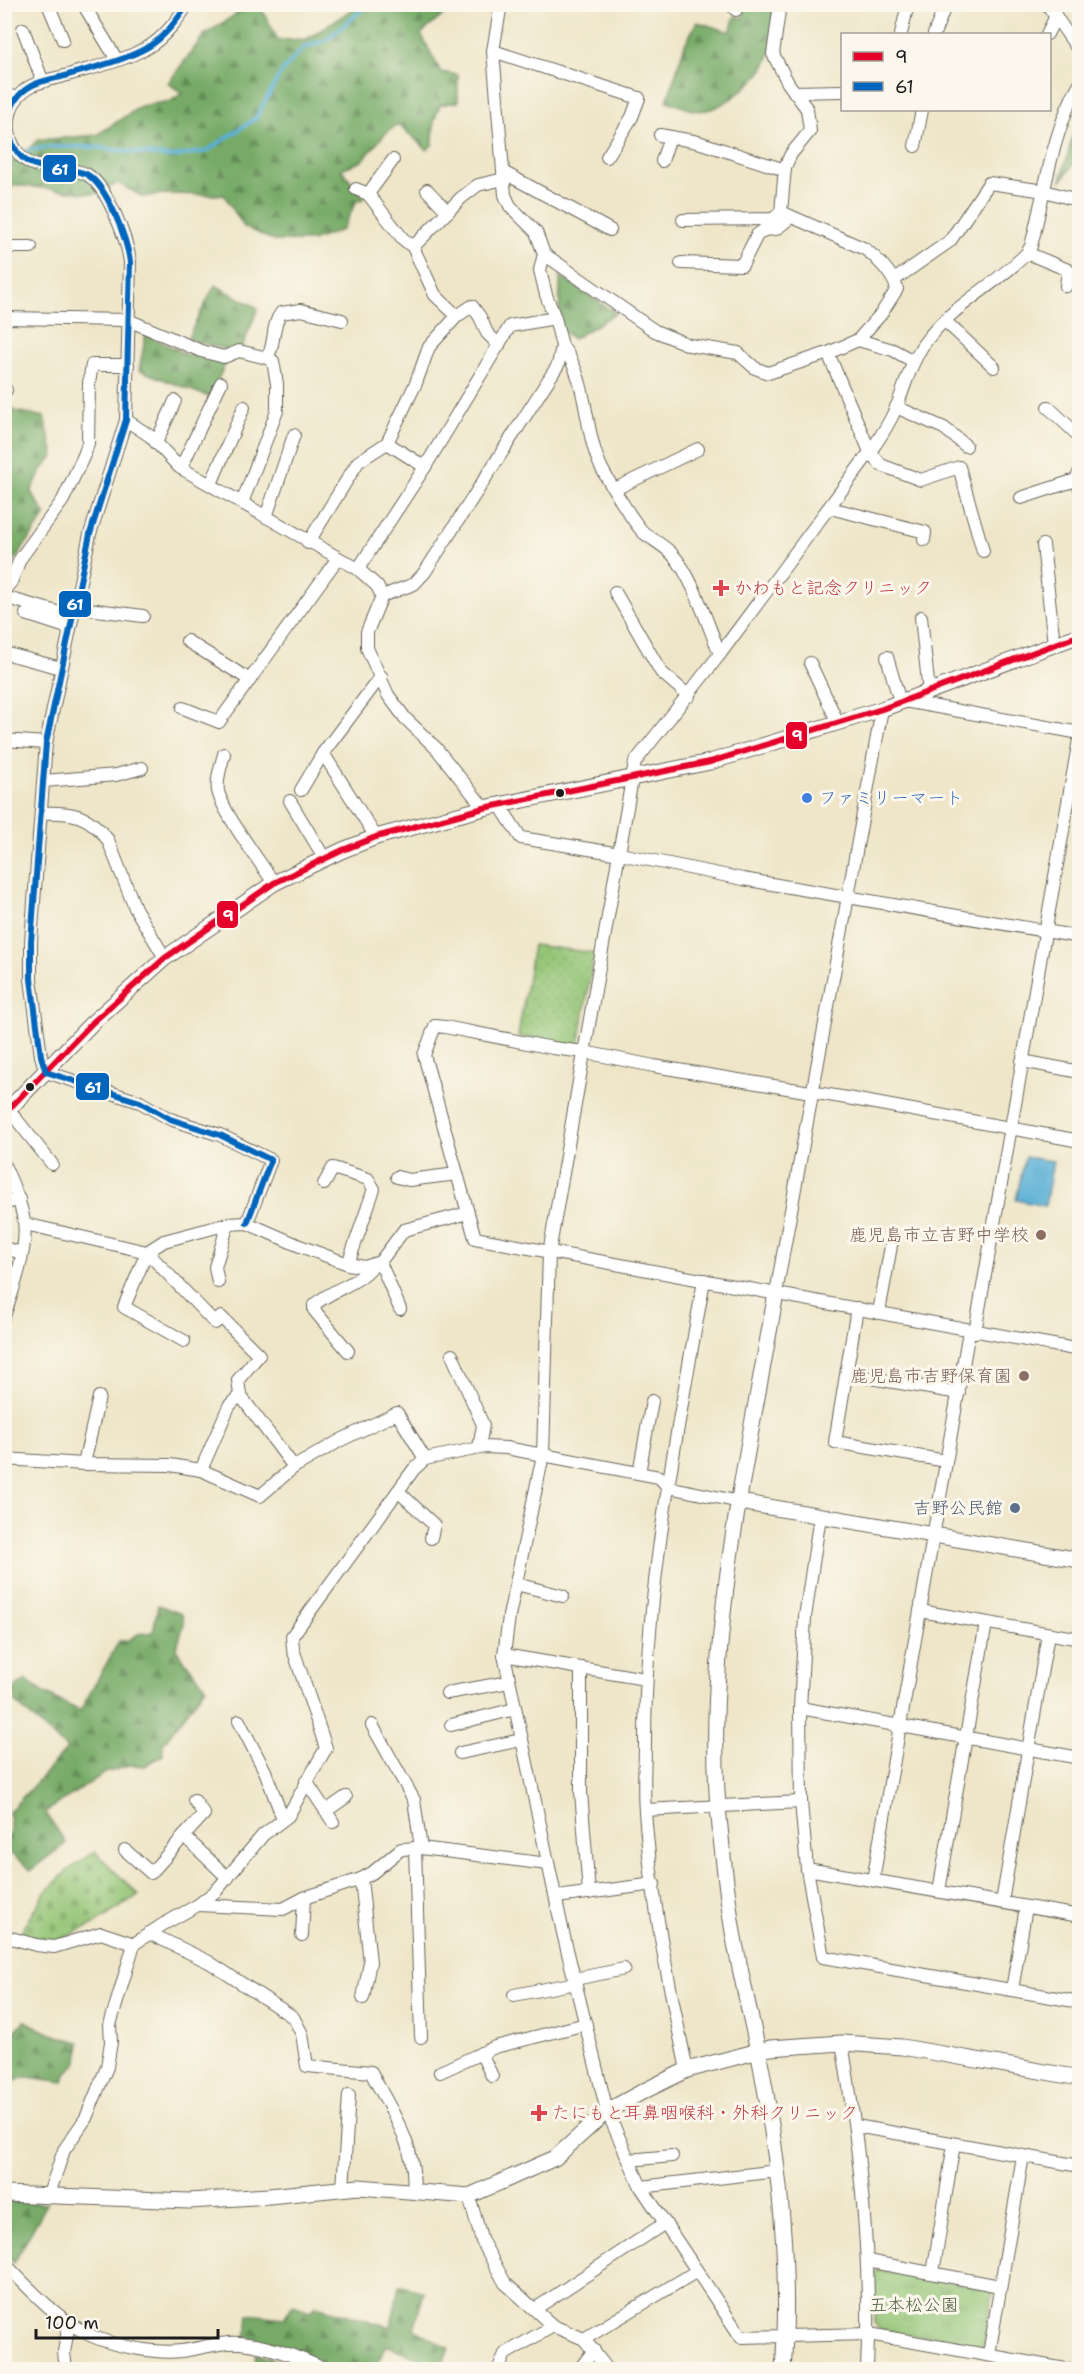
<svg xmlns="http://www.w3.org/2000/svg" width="1084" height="2374" font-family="'Shantell Sans','Klee One',sans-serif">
  <defs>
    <pattern id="grass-dots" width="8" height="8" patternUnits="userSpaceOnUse" patternTransform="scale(1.5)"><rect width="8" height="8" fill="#93c474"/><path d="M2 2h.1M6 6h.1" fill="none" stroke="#7ea864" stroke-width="1.8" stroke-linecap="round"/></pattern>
    <pattern id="forest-firs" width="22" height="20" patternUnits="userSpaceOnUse" patternTransform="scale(1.5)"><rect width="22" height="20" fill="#76aa66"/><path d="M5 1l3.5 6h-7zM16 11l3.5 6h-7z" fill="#608a53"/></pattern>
    <pattern id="cemetery-stones" width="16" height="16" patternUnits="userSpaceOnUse" patternTransform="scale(1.5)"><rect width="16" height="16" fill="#93c474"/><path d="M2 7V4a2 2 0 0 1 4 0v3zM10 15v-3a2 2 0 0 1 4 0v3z" fill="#7ea864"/></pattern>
    <pattern id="park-tufts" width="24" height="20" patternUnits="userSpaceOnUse" patternTransform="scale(1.5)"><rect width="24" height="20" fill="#93c474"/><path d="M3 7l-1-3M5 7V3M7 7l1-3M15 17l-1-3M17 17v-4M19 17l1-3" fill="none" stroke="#7ea864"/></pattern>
  </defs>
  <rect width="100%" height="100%" fill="#fbf7ec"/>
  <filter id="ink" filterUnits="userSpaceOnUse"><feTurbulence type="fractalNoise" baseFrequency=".0167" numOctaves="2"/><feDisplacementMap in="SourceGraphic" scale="12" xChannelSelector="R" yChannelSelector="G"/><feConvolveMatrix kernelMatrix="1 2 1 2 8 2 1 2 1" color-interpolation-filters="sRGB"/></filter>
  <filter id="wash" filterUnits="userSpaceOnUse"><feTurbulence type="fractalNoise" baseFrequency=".008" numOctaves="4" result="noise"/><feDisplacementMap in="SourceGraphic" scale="24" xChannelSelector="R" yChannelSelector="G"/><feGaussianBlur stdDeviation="1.35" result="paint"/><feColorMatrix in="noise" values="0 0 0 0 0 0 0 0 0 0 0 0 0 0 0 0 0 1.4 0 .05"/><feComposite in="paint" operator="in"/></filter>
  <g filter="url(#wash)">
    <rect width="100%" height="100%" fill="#efe6c9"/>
    <path fill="url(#grass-dots)" stroke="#587048" stroke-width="1.5" d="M533 945 594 953 579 1045H556L518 1036Z"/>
    <g fill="url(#forest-firs)" stroke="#496341" stroke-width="1.5">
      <path d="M250 5H260L278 40 307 39 359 5H455L421 34 441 72 458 75V102L440 105 434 121 433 144 427 150 398 124 384 135 362 161 341 169 365 198 356 202 342 230 312 241H275L244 227 224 195 162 194 143 197 118 183 94 194 15 185 5 194V166L19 158 38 140 97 135 141 106 171 101 182 93 168 83 204 35Z"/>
      <path d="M745 5H768L774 7C775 20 773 49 767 62 760 79 726 106 707 110 693 113 679 105 667 101L685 44 697 22 730 32 735 16 743 18Z"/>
      <path d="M1079 114V156L1060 183Z"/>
      <path d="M560 276 616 313 573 339 559 328Z"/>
      <path d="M215 285 258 308 240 353 187 339Z"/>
      <path d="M146 334 185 354 226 363 209 397 139 370Z"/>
      <path d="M5 400 15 411 44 417 54 455 41 471 31 492 46 515 5 574Z"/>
      <path d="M158 1605 182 1614 184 1624 176 1650 206 1687 163 1744V1755L145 1766 132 1765 105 1773 45 1812 66 1843 31 1870 6 1850 10 1828 9 1812 67 1749 16 1703 12 1690 26 1680 46 1694 80 1711 119 1641H127L138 1634 153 1632Z"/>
      <path d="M25 2021 51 2034 80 2042 78 2062 67 2073 63 2082 28 2077 5 2082V2041Z"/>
      <path d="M4 2201 47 2204 14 2263 5 2254Z"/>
      <path d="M399 2285 424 2292 414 2329 449 2348 441 2368 386 2345 375 2369 332 2370 291 2350 246 2340 248 2314 284 2318 293 2305 310 2311 316 2306 391 2327Z"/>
      <path d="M256 2354 283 2363 296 2369H255Z"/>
    </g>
    <path fill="url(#cemetery-stones)" stroke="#587048" stroke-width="1.5" d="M95 1852 139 1895 94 1924 55 1942 19 1935 44 1894 68 1870Z"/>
    <path fill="url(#park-tufts)" stroke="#587048" stroke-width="1.5" d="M880 2269 990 2289 993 2293 984 2345 980 2347 878 2329 875 2323 873 2273Z"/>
    <path fill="#59afd5" stroke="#3a6678" stroke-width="1.5" d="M1025 1157 1053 1161 1045 1206 1016 1200Z"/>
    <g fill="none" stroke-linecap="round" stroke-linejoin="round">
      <path stroke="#59afd5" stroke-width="4" d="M28 150 50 147H94L171 157 207 151 256 118 280 74 303 48 326 40 369 4"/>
    </g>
  </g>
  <g filter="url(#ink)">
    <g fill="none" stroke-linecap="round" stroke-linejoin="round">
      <g stroke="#666359" stroke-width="14">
        <g id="minor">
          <path d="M48 4 63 40"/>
          <path d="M83 4 117 60"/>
          <path d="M188 4C177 20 164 38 148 47 122 62 90 68 61 77 52 79 40 81 31 86 7 99 2 132 18 153 34 175 65 164 86 174 107 185 127 239 130 262L126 420 90 534 46 743 31 942V979L41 1056 46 1072 140 1102 170 1119 220 1135 271 1160 247 1223"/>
          <path d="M730 4 736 10"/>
          <path d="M1047 4 1080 52"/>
          <path d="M23 29 43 82"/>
          <path d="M901 34 908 4"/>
          <path d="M934 34 946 4"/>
          <path d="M1047 34 1056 16"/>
          <path d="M493 51 639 98 632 117 607 157"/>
          <path d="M794 92 842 91"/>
          <path d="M4 93 17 99"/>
          <path d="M660 135 698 142 785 170"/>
          <path d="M915 146 922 110"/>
          <path d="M662 161 670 137"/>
          <path d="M503 172 610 230"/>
          <path d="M356 189 368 194 403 239 413 247 435 295 457 316"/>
          <path d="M427 190 448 212"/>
          <path d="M368 194 393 160"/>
          <path d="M781 212 865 249C877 258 893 274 897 289L881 314 858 340 828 353 870 452 881 465 921 480 959 467 983 551"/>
          <path d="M683 220 773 219 781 212 785 167 791 154 810 131 807 109 788 83 773 54 780 4"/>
          <path d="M4 247H31"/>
          <path d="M413 247 461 198 478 185 504 179"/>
          <path d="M1027 253 1068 270 1066 286"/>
          <path d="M544 254 655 331 689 345 738 353 755 368 768 373 828 353"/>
          <path d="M681 263 742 265 757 235 764 230 776 229 791 217"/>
          <path d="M894 280 950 241 989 183 1045 191 1080 201"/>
          <path d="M4 318 128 320 201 351 224 357 239 351 267 358C276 344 271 326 281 313L301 310 342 320"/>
          <path d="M945 321 994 367"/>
          <path d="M858 340 893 350 913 361"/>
          <path d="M562 346C589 380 583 429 601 467 607 479 635 525 644 533 653 540 665 546 673 555 693 577 708 626 720 654"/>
          <path d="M4 388 6 390"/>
          <path d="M896 407 944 428 966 446"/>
          <path d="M1048 407 1080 437"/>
          <path d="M126 420 150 436 179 467 358 569 377 586 382 596 367 632V648L388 695 405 718 436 748 484 808"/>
          <path d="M156 443 175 401"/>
          <path d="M387 443 416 383 429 347 457 316 472 306 480 317 487 333 499 345"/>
          <path d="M181 468 221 383"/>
          <path d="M1080 471 1076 480 1080 488"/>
          <path d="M211 484 244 407"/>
          <path d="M615 489 698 449"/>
          <path d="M1021 498 1076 480"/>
          <path d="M242 503 277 411V384L273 361 267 358"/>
          <path d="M830 508 925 532 924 540"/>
          <path d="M266 517 294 435"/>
          <path d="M308 543 358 462 387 443 425 467"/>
          <path d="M1043 545 1054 644"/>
          <path d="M358 569 425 467 510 326 555 318 546 295 540 270 544 254 536 232 510 206 505 195 493 51 501 4"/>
          <path d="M4 590 11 582 20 559 63 500 85 453 88 443 89 383 92 365H128"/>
          <path d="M615 592 661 672 689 696"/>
          <path d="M382 596 414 584 425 572 558 365 562 346 555 318"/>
          <path d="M4 597 71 616"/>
          <path d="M73 607 143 616"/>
          <path d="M26 614 69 628"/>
          <path d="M921 617 929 692"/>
          <path d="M187 641 250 680"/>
          <path d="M8 654 61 668"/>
          <path d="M887 657 900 702"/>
          <path d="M810 663 838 723"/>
          <path d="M904 701 1080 733"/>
          <path d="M183 708 219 722 338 558"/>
          <path d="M4 740 46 743"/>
          <path d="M224 754C221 766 216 779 218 791 223 813 260 862 274 883"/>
          <path d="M44 781 116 775 142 768"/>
          <path d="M301 790 323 753"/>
          <path d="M290 801 325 859"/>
          <path d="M499 804 521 838 620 854 743 879 1080 937"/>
          <path d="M41 813C72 812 89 814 108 840L135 908 165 958"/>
          <path d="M376 837 323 753 381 676"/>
          <path d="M1022 1061 1080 1072"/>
          <path d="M9 1110 52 1164"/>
          <path d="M1080 1141 853 1099 654 1066 584 1052 553 1048 445 1027 435 1026 424 1055 475 1238 1080 1350"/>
          <path d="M4 1165C12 1183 21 1202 24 1222 28 1248 13 1291 4 1316"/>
          <path d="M397 1177 409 1180 457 1174"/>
          <path d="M324 1184 333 1168 368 1179 374 1189 348 1264"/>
          <path d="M4 1204 19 1199"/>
          <path d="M25 1224 147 1252 164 1241 228 1224 247 1223 300 1246 348 1264 365 1267 380 1262 404 1230 468 1213"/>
          <path d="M4 1248 22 1253"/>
          <path d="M380 1262 400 1309"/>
          <path d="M218 1282 215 1267 228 1224"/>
          <path d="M776 1293 882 709"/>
          <path d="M857 1308 835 1442 946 1461"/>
          <path d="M879 1312 893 1235"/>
          <path d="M975 1332 1080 734"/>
          <path d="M184 1341 124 1307 147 1252 215 1323 221 1317 259 1355 238 1380 240 1395 229 1406 201 1470"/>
          <path d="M348 1351 314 1310V1305C332 1289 360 1284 374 1264"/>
          <path d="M452 1355 483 1425 479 1448"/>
          <path d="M847 1374 959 1393"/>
          <path d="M240 1395 294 1467"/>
          <path d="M4 1459 84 1464 170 1465 201 1470 260 1496 294 1467 341 1440 397 1413 425 1459"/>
          <path d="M84 1464 99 1397"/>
          <path d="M639 1473 652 1401"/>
          <path d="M398 1491 434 1525 431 1538"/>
          <path d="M820 1516 805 1617 800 1708 801 1802 807 1869 823 1957 1080 2002"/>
          <path d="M516 1584 563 1596"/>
          <path d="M920 1611 1080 1639"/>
          <path d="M504 1655 645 1679"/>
          <path d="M581 1668V1792L589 1893"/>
          <path d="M447 1693 509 1682"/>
          <path d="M800 1708 1080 1758"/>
          <path d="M239 1721 265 1771 283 1819"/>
          <path d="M372 1725 414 1800 421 1848 548 1864"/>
          <path d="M451 1725 515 1709"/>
          <path d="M460 1753 521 1740"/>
          <path d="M306 1781 333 1822"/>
          <path d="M194 1800 204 1814 184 1836 228 1878"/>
          <path d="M645 1810 801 1802"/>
          <path d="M326 1811 346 1797"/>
          <path d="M415 1848 421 2037"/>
          <path d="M125 1850 151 1873 184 1836"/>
          <path d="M807 1869 1080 1916"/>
          <path d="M361 1879 370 1962 363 1998"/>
          <path d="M873 1880 969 1331"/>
          <path d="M939 1891 986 1623"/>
          <path d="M557 1897 654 1884"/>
          <path d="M1002 1902 1048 1634"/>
          <path d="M198 1905 283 1909 304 1898 361 1879 372 1873 401 1849 421 1848"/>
          <path d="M149 1933 209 1962 293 2017 302 2034 307 2066 371 2072C389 2108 418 2147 413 2190"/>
          <path d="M302 1935 304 1898"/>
          <path d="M4 1936 36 1945 54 1947 101 1933 134 1944"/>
          <path d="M575 1979 624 1969"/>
          <path d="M1012 1990 1026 1907"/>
          <path d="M514 1995 576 1983"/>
          <path d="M842 2043C860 2151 872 2260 867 2370"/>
          <path d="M481 2053 492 2076"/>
          <path d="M687 2070C669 1985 651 1898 645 1811 643 1788 645 1765 645 1743 645 1585 677 1435 704 1280"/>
          <path d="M440 2072 495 2047 586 2024"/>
          <path d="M856 2126 1080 2166"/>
          <path d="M629 2160 672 2156"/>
          <path d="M641 2187 777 2171"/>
          <path d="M343 2188 349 2095"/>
          <path d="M49 2194 64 2150 86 2118 107 2067 111 2042 110 2025 134 1944 162 1925 198 1905 216 1891 263 1835 288 1816 326 1748 293 1649 292 1636 414 1469 425 1459 485 1447 506 1448 659 1477 668 1487 740 1502"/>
          <path d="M469 2196 482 2241 505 2283 553 2326 584 2339 608 2370"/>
          <path d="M867 2261 1000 2286"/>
          <path d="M4 2263C31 2290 57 2320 92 2336 114 2346 156 2354 181 2351 200 2349 221 2341 240 2343 271 2346 298 2357 326 2370"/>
          <path d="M933 2273 954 2144"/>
          <path d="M535 2309 665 2223"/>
          <path d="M584 2339 697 2271"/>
          <path d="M989 2354 1023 2156"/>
          <path d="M66 2370 64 2352 69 2323"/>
          <path d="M498 2370 505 2354 553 2326"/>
          <path d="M579 2370 594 2350"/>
          <path d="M1071 2370 869 2334 741 2337 641 2187 607 2111 563 1933 504 1655 509 1616 543 1455 549 1253 635 762 720 654 870 452C880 438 889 424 896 408 905 387 910 364 923 345 949 307 995 286 1027 253L1031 246C1044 196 1053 128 1080 83"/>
        </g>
      </g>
      <g stroke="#666359" stroke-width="17">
        <g id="tertiary">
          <path d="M4 1114 92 1023 165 958 274 883 343 850 376 837 484 808 710 762 882 709 1080 635"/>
          <path d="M776 1293C747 1460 705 1637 718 1807 722 1849 726 1890 733 1932 741 1978 753 2024 762 2071 780 2169 791 2270 783 2370"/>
          <path d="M740 1502 1080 1560"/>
          <path d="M4 2194 189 2201 269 2196 359 2187 469 2196 555 2158 607 2111 642 2092 687 2070 770 2048 842 2043 902 2047 1080 2078"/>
        </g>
      </g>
      <use href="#minor" stroke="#fff" stroke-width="12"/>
      <use href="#tertiary" stroke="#fff" stroke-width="15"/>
      <g stroke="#fbf7ec" stroke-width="10">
        <path id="bus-1" d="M4 1114 92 1023 165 958 274 883 343 850 376 837 484 808 710 762 882 709 1080 635"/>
      </g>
      <g stroke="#fbf7ec" stroke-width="10">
        <path id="bus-2" d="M188 4C177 20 164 38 148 47 122 62 90 68 61 77 52 79 40 81 31 86 7 99 2 132 18 153 34 175 65 164 86 174 107 185 127 239 130 262L126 420 90 534 46 743 31 942V979L41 1056 46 1072 140 1102 170 1119 220 1135 271 1160 247 1223"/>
      </g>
      <use href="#bus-1" stroke="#e4002b" stroke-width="6"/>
      <use href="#bus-2" stroke="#0065bd" stroke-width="6"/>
    </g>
  </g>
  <g fill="#e0444e" stroke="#fbf7ec" stroke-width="2">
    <path d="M718 579h6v6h6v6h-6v6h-6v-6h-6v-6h6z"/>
    <path d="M536 2104h6v6h6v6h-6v6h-6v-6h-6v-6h6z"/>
  </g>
  <g fill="#1c1c1c" stroke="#fbf7ec" stroke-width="2">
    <circle cx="560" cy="793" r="5"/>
    <circle cx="30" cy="1087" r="5"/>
  </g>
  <circle fill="#3f7fe0" stroke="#fbf7ec" stroke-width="2" cx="807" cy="798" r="6"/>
  <g fill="#8d6e63" stroke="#fbf7ec" stroke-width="2">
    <circle cx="1041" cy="1235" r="6"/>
    <circle cx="1024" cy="1376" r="6"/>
  </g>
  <circle fill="#5c6f8a" stroke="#fbf7ec" stroke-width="2" cx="1015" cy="1508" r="6"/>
  <g text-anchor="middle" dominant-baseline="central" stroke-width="6" stroke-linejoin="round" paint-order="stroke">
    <g font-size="18" fill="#be3a42" stroke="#fbf7ec" text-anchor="start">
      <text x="734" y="588">かわもと記念クリニック</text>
      <text x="552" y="2113">たにもと耳鼻咽喉科・外科クリニック</text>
    </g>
    <g font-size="18" fill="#366cbe" stroke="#fbf7ec" text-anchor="start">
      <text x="819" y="798">ファミリーマート</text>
    </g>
    <g font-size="18" fill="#785e54" stroke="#fbf7ec" text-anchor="end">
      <text x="1029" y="1235">鹿児島市立吉野中学校</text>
      <text x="1012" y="1376">鹿児島市吉野保育園</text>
    </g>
    <g font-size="18" fill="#4e5e75" stroke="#fbf7ec" text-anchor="end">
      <text x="1003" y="1508">吉野公民館</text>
    </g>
    <g font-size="18" fill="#4c5f3f" stroke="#fbf7ec">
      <text x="914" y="2305">五本松公園</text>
    </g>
  </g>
  <g stroke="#fbf7ec" stroke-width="2">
    <rect x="42" y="154" width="35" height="29" rx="6" fill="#0065bd"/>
    <rect x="58" y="590" width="34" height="28" rx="6" fill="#0065bd"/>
    <rect x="785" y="721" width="23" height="29" rx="6" fill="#e4002b"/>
    <rect x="216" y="900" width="23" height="29" rx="6" fill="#e4002b"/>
    <rect x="75" y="1072" width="35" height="29" rx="6" fill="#0065bd"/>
  </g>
  <g font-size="16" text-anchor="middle" font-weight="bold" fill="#fff">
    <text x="60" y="175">61</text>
    <text x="75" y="610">61</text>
    <text x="797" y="741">9</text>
    <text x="228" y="921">9</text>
    <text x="93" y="1093">61</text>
  </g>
  <rect width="1084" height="2374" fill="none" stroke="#fbf7ec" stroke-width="24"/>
  <rect x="841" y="33" width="210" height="78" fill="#fbf7ec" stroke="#a29f99" stroke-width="1.5"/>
  <rect x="853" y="52" width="30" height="9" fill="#e4002b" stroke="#a29f99" stroke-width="1.5"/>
  <text x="895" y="63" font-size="18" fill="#1c1c1c">9</text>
  <rect x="853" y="82" width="30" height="9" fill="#0065bd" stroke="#a29f99" stroke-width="1.5"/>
  <text x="895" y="93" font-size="18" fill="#1c1c1c">61</text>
  <path d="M36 2329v9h182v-9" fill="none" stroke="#1c1c1c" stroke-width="3"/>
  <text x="45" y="2329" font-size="18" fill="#1c1c1c" stroke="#fbf7ec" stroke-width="4.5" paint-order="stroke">100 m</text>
</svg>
